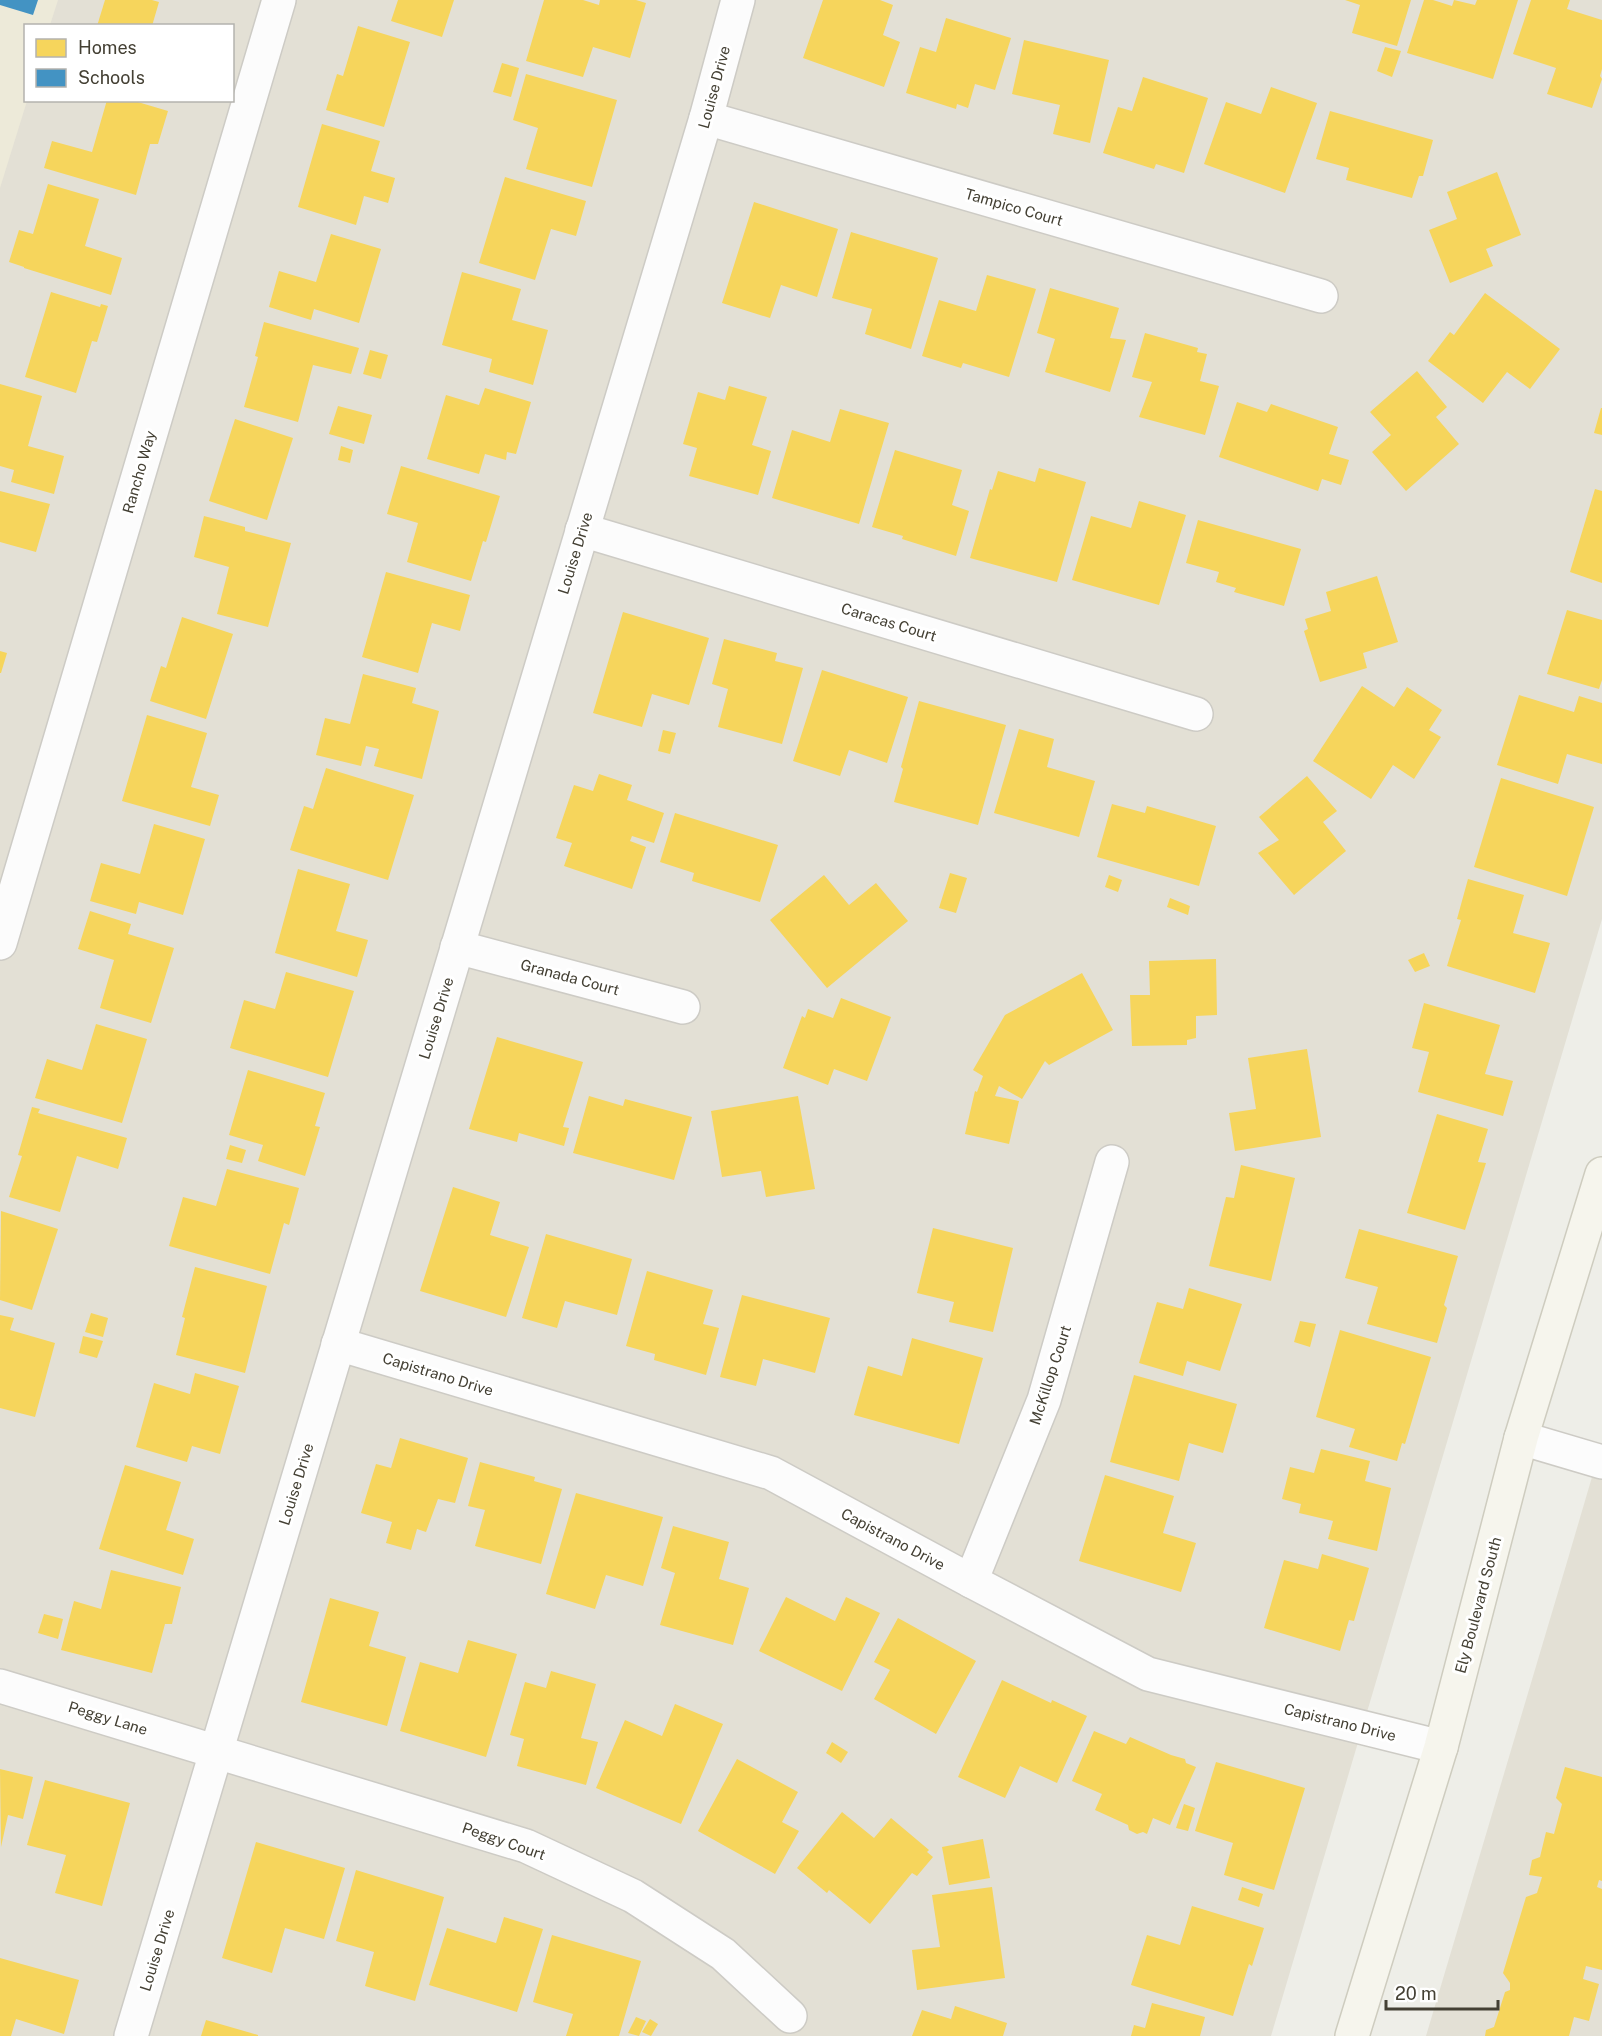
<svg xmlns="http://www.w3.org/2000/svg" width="1602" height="2036" font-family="'Public Sans',sans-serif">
  <rect width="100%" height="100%" fill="#eeeee8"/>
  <g fill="#e3e0d5" fill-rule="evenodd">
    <path d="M0 0H1602V919L1271 2036H0ZM26 26H232V100H26Z"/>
    <path d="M1602 1443V2036H1426L1567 1562Z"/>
  </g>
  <path fill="#edead9" d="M0 0H58L50 25 26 26 27 101 0 188Z"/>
  <g fill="#f6d55c">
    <path d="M105 0H152L159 2 152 26H97Z"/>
    <path d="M398 0H454L442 37 391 21Z"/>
    <path d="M544 0H583L599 5 600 0H636L646 3 630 58 593 47 583 77 526 61Z"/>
    <path d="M823 0H880L893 5 883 35 900 42 884 87 803 58Z"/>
    <path d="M1345 0H1411L1397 46 1352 33 1360 5Z"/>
    <path d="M1424 0H1433L1452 6 1454 0 1475 5 1477 0H1518L1493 79 1407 53Z"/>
    <path d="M1531 0H1570L1567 9 1602 20V69L1600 76 1602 79 1592 108 1547 94 1556 68 1513 54Z"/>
    <path d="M946 18 1011 38 995 90 975 84 968 108 957 104 956 109 906 93 920 47 936 52Z"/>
    <path d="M358 26 410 42 384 127 326 110 337 74 343 76Z"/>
    <path d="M1024 40 1109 60 1090 143 1053 134 1060 105 1012 94Z"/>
    <path d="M1385 47 1401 51 1392 77 1377 71Z"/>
    <path d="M502 63 519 68 511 97 493 92Z"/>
    <path d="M526 74 617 100 592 187 526 169 538 128 513 120Z"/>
    <path d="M1143 77 1208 98 1184 173 1156 164 1154 169 1103 153 1118 107 1132 111Z"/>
    <path d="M1271 87 1317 103 1285 193 1204 164 1226 102 1261 114Z"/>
    <path d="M107 100H131L168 111 158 144H150L136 195 44 168 52 141 92 152Z"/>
    <path d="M1330 111 1433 140 1423 176H1419L1412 198 1346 180 1349 168 1316 159Z"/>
    <path d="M322 124 380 141 371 171 395 178 388 203 364 196 356 225 298 207Z"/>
    <path d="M1497 172 1521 235 1486 249 1493 266 1450 283 1429 230 1457 219 1447 192Z"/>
    <path d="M505 177 586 201 576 236 551 229 535 280 479 263Z"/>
    <path d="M48 184 99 199 85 246 122 258 111 295 24 268V267L9 262 19 230 33 234Z"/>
    <path d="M754 202 838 229 817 297 781 285 770 318 722 303Z"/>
    <path d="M851 232 938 258 911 349 865 334 872 309 832 298Z"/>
    <path d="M331 234 381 249 359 323 314 309 311 320 269 307 279 271 316 282Z"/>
    <path d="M462 272 521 289 512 320 548 330 533 385 489 372 492 359 442 345Z"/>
    <path d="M987 275 1036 289 1009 377 963 363 961 368 922 356 939 300 976 311Z"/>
    <path d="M1050 288 1119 308 1110 338 1126 340 1110 392 1045 372 1055 339 1037 333Z"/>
    <path d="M51 292 100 307 101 304 108 306 97 342 92 341 76 393 25 377Z"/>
    <path d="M1485 293 1560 349 1530 389 1507 372 1483 403 1428 361 1450 332 1454 335Z"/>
    <path d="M264 322 359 348 351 374 313 365 298 422 244 407 258 357 255 356Z"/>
    <path d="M1145 333 1198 348 1197 352 1207 354 1200 381 1219 386 1205 435 1139 417 1152 382 1132 377Z"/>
    <path d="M370 350 388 355 381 379 363 374Z"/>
    <path d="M1417 371 1447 407 1436 417 1459 444 1406 491 1372 452 1391 435 1370 412Z"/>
    <path d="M0 384 42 396 28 446 64 456 54 494 11 482 14 470 0 466Z"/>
    <path d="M729 386 767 397 752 445 771 451 758 495 689 476 697 448 683 444 698 392 725 400Z"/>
    <path d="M485 388 531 402 516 454 507 452 506 460 485 454 479 474 427 459 446 395 479 405Z"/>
    <path d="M1237 402 1267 412 1271 404 1338 427 1329 454 1349 460 1341 485 1322 479 1318 491 1219 457Z"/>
    <path d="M338 406 372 415 364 444 329 434Z"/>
    <path d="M1601 408H1602V435L1594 433Z"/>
    <path d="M840 409 889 423 859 524 772 498 792 430 830 442Z"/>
    <path d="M235 419 293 438 267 520 209 501Z"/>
    <path d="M341 446 353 450 350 463 338 460Z"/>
    <path d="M895 450 962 470 952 505 969 511 956 556 902 539 903 536 872 527Z"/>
    <path d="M401 466 500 496 486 542 483 541 471 581 407 562 418 523 387 514Z"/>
    <path d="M1039 468 1086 482 1057 582 970 558 990 489 992 490 998 471 1035 482Z"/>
    <path d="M1595 489 1602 491V583L1570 572Z"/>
    <path d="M0 491 50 504 36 552 0 542Z"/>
    <path d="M1139 501 1186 515 1159 605 1072 580 1091 516 1131 528Z"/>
    <path d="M204 516 245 527V531L291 543 268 627 217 614 229 567 194 557Z"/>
    <path d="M1198 520 1301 549 1284 606 1234 592 1236 588 1216 582 1219 572 1186 563Z"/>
    <path d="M386 572 470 595 460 631 432 623 418 673 362 657Z"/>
    <path d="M1377 576 1398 642 1363 653 1367 668 1320 682 1304 631 1308 629 1305 619 1331 611 1326 592Z"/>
    <path d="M1567 610 1602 620V680L1599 689 1547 674Z"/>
    <path d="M623 612 709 638 689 705 652 694 642 727 593 713Z"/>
    <path d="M182 617 233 634 206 719 150 701 161 666 166 668Z"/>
    <path d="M724 639 777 653 775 661 803 668 782 744 718 727 728 689 712 684Z"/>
    <path d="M0 651 7 653 1 673H0Z"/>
    <path d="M822 670 908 697 887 763 849 750 840 776 793 761Z"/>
    <path d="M363 674 416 688 412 703 439 711 422 779 374 766 379 749 366 746 361 766 316 755 325 718 350 724Z"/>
    <path d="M1362 686 1394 707 1407 687 1442 710 1429 730 1441 737 1414 779 1393 765 1371 799 1313 761Z"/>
    <path d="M1519 695 1574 712 1579 696 1602 703V764L1567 754 1558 784 1497 765Z"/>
    <path d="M919 701 1006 725 978 825 894 802 903 769 901 767Z"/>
    <path d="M147 715 207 733 191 787 219 795 210 826 122 801Z"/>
    <path d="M1019 729 1054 739 1047 767 1095 781 1079 837 994 813Z"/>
    <path d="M663 730 676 733 670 754 658 751Z"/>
    <path d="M326 768 414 795 388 880 290 850 304 806 313 809Z"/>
    <path d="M599 774 632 785 627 800 664 813 654 843 632 836 630 841 646 847 632 889 564 866 572 843 556 838 574 785 593 791Z"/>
    <path d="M1307 776 1337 811 1323 822 1346 851 1294 895 1258 853 1279 840 1259 817Z"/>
    <path d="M1501 778 1594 807 1567 896 1474 867Z"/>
    <path d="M1112 804 1145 813 1147 806 1216 826 1199 886 1097 857Z"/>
    <path d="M675 813 778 845 760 902 692 881 694 873 660 862Z"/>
    <path d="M154 824 205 839 183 915 139 902 136 914 90 901 101 863 140 874Z"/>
    <path d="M298 869 350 884 336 931 368 940 357 977 275 953Z"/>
    <path d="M950 873 967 878 956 913 939 908Z"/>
    <path d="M824 875 849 905 876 883 908 921 827 988 770 920Z"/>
    <path d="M1109 875 1122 880 1118 892 1105 887Z"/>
    <path d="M1468 879 1524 895 1513 933 1550 943 1535 993 1447 966 1461 920 1457 919Z"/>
    <path d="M1170 898 1190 906 1188 915 1167 907Z"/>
    <path d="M90 911 131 924 128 934 174 948 151 1023 100 1008 114 960 78 949Z"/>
    <path d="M1424 953 1430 966 1415 972 1408 960Z"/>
    <path d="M1216 959 1217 1015 1196 1016V1038L1187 1040V1045L1132 1046 1130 995H1150L1149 961Z"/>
    <path d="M286 972 354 991 328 1077 230 1048 244 1000 275 1009Z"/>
    <path d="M1082 973 1113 1030 1049 1065 1045 1061 1022 1099 999 1086 995 1096 1019 1101 1009 1144 965 1134 975 1091 977 1092 983 1076 973 1070 1005 1015Z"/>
    <path d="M841 998 891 1017 867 1081 834 1069 828 1085 783 1068 802 1016 805 1018 808 1009 833 1018Z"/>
    <path d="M1424 1003 1500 1025 1485 1074 1513 1081 1503 1116 1418 1092 1429 1052 1412 1048Z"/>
    <path d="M96 1024 147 1039 122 1123 35 1098 47 1059 82 1070Z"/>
    <path d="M497 1037 583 1062 563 1127 569 1128 564 1146 519 1133 517 1142 469 1129Z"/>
    <path d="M1307 1049 1321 1137 1235 1151 1229 1113 1256 1109 1248 1058Z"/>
    <path d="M248 1070 325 1093 315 1126 320 1127 305 1176 258 1161 263 1145 229 1135Z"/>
    <path d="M589 1096 623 1106 625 1099 692 1117 674 1180 573 1153Z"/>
    <path d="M798 1096 815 1189 766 1197 761 1171 722 1177 711 1111Z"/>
    <path d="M32 1107 40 1109 38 1113 127 1138 118 1169 77 1156 60 1212 9 1197 22 1156 18 1155Z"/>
    <path d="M1437 1114 1488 1129 1478 1162 1486 1163 1465 1230 1407 1213Z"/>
    <path d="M230 1145 246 1150 242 1163 226 1159Z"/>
    <path d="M1241 1165 1295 1178 1271 1281 1209 1266 1226 1197 1234 1198Z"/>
    <path d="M227 1169 299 1188 289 1225 284 1223 270 1274 169 1246 183 1197 216 1206Z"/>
    <path d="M453 1187 500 1202 490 1235 529 1247 506 1317 420 1291Z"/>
    <path d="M1 1211 58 1229 32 1310 0 1300Z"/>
    <path d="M933 1228 1013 1248 993 1332 949 1322 954 1302 917 1293Z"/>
    <path d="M1359 1229 1458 1256 1444 1305 1447 1308 1437 1343 1367 1324 1378 1287 1345 1278Z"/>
    <path d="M546 1234 632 1259 617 1315 565 1301 557 1328 522 1318Z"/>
    <path d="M195 1267 267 1286 245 1373 176 1355 185 1318 182 1317Z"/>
    <path d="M647 1271 713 1290 703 1324 719 1328 706 1375 654 1360 655 1354 626 1346Z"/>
    <path d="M1189 1288 1242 1304 1220 1371 1187 1361 1183 1376 1139 1363 1157 1302 1183 1309Z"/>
    <path d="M742 1295 830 1318 815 1373 763 1359 756 1386 720 1377Z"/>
    <path d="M91 1313 108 1318 103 1337 85 1332Z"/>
    <path d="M0 1315 14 1318 10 1330 55 1343 35 1417 0 1408Z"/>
    <path d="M1300 1321 1316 1324 1310 1347 1294 1342Z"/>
    <path d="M1340 1330 1431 1357 1405 1444 1402 1443 1397 1461 1349 1447 1355 1429 1316 1417Z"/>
    <path d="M83 1336 103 1341 97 1358 79 1353Z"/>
    <path d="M912 1338 983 1358 959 1444 854 1415 868 1366 902 1376Z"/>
    <path d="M195 1373 239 1386 220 1454 192 1446 187 1462 136 1447 154 1383 190 1394Z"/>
    <path d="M1134 1375 1237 1404 1223 1453 1189 1443 1179 1481 1110 1462Z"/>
    <path d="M400 1438 468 1458 455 1503 438 1499 426 1532 417 1529 411 1550 386 1543 392 1522 361 1513 376 1464 391 1468Z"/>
    <path d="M1321 1449 1370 1461 1365 1481 1391 1488 1377 1551 1328 1539 1333 1521 1299 1513 1301 1504 1282 1499 1290 1467 1314 1473Z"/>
    <path d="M480 1462 535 1477 534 1481 562 1489 541 1564 475 1546 485 1510 468 1506Z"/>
    <path d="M125 1465 181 1482 166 1530 194 1539 183 1575 99 1549Z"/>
    <path d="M1105 1475 1174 1496 1163 1533 1196 1543 1181 1592 1079 1561Z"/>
    <path d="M576 1493 663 1517 643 1586 606 1575 595 1609 546 1594Z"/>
    <path d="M673 1526 729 1542 719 1579 749 1588 733 1645 660 1625 675 1573 661 1568Z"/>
    <path d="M1322 1554 1369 1568 1354 1621 1349 1620 1340 1651 1264 1628 1284 1560 1318 1569Z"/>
    <path d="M111 1570 181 1587 172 1624H165L152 1673 61 1650 74 1601 101 1609Z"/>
    <path d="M786 1597 835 1621 846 1597 880 1613 842 1691 759 1651Z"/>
    <path d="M330 1598 379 1612 369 1646 406 1657 387 1726 301 1702Z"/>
    <path d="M44 1614 63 1619 58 1639 38 1633Z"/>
    <path d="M898 1618 976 1661 936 1734 874 1699 890 1670 874 1662Z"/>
    <path d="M468 1640 517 1654 486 1757 400 1731 420 1662 458 1673Z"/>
    <path d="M551 1671 596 1684 581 1738 598 1742 586 1785 517 1766 524 1739 510 1735 525 1682 546 1688Z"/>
    <path d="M1002 1680 1051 1703 1052 1700 1087 1716 1057 1783 1020 1766 1005 1798 958 1777Z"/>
    <path d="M675 1704 723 1724 681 1824 596 1788 625 1720 662 1736Z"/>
    <path d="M1094 1731 1126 1744 1130 1737 1171 1755 1185 1759 1186 1763 1196 1767 1170 1825 1153 1818 1147 1834 1143 1832 1137 1834 1129 1830 1128 1825 1095 1810 1102 1794 1072 1781Z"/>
    <path d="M832 1742 848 1752 841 1763 826 1753Z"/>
    <path d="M737 1759 798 1792 782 1822 799 1831 775 1874 698 1831Z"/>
    <path d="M1216 1762 1305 1788 1274 1890 1224 1875 1233 1843 1195 1831Z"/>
    <path d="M1565 1767 1602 1777V1881L1599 1880 1597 1887 1602 1889V1970L1586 1966 1583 1979 1599 1984 1589 2021 1574 2017 1569 2036H1485L1486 2030 1494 2027 1505 1992 1510 1990V1983L1503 1973 1526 1897 1537 1893 1542 1877 1529 1875 1532 1860 1540 1857 1546 1832 1554 1834 1562 1804 1556 1798Z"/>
    <path d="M0 1769 33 1777 23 1819 8 1815 1 1847Z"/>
    <path d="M45 1780 130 1803 102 1906 55 1893 66 1855 27 1845Z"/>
    <path d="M1184 1804 1195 1808 1188 1831 1176 1828Z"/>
    <path d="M842 1812 874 1838 891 1818 929 1850 927 1852 933 1857 917 1876 912 1873 870 1924 829 1890 827 1893 797 1868Z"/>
    <path d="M983 1839 990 1878 949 1885 942 1847Z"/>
    <path d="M256 1842 345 1868 324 1939 285 1928 272 1973 222 1958Z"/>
    <path d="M356 1870 444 1897 415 2001 365 1986 374 1952 336 1941Z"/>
    <path d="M992 1887 1005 1978 917 1990 912 1950 940 1947 932 1895Z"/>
    <path d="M1242 1887 1263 1894 1259 1907 1238 1900Z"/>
    <path d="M1192 1906 1264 1928 1252 1966 1249 1964 1233 2016 1131 1985 1147 1935 1180 1945Z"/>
    <path d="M504 1917 543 1929 517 2012 429 1985 447 1928 496 1943Z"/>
    <path d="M552 1935 641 1961 619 2036H566L573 2014 533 2002Z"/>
    <path d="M0 1958 79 1980 64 2034 16 2019 11 2036H0Z"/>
    <path d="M1152 2003 1205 2017 1200 2036H1131L1134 2025 1145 2028Z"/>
    <path d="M955 2006 1007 2023 1003 2036H912L922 2010 951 2019Z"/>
    <path d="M636 2017 646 2021 639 2036 628 2033Z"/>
    <path d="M650 2019 658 2024 651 2036 642 2032Z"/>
    <path d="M206 2020 258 2035V2036H201Z"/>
  </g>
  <path fill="#4393c3" d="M0 0H38L33 15 0 5Z"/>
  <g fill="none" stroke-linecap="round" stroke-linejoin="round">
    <g stroke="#cdcbc5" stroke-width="36">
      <g id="minor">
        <path d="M706 118 1321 296"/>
        <path d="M582 530 1196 714"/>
        <path d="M0 943 279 0"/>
        <path d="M457 947 683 1007"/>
        <path d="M338 1344 771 1473 971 1581 1148 1674 1441 1747"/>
        <path d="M1521 1438 1602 1462"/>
        <path d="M971 1581 1044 1400 1112 1162"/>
        <path d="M0 1686 526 1846 633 1896 723 1954 790 2016"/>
        <path d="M131 2036 706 118 738 0"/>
      </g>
    </g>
    <g stroke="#ceccbf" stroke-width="36">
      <path id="secondary" d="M1352 2036 1441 1747 1521 1438 1602 1174"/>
    </g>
    <use href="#minor" stroke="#fcfcfc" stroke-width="33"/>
    <use href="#secondary" stroke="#f6f5ed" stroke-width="33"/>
  </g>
  <g text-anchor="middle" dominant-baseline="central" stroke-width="6" stroke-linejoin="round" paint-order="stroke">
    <g font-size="15" fill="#444034" stroke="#fff">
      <text transform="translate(714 87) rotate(-75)">Louise Drive</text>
      <text transform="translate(1014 207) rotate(16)">Tampico Court</text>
      <text transform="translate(139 472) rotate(-74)">Rancho Way</text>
      <text transform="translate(575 553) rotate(-73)">Louise Drive</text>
      <text transform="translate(889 622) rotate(17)">Caracas Court</text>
      <text transform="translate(570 977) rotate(15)">Granada Court</text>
      <text transform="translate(436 1018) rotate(-73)">Louise Drive</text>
      <text transform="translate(438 1374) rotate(17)">Capistrano Drive</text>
      <text transform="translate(1050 1375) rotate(-72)">McKillop Court</text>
      <text transform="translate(296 1484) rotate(-73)">Louise Drive</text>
      <text transform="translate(893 1539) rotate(28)">Capistrano Drive</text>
      <text transform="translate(1478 1605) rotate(-75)">Ely Boulevard South</text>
      <text transform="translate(108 1718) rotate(17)">Peggy Lane</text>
      <text transform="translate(1340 1722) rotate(14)">Capistrano Drive</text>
      <text transform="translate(504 1841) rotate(19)">Peggy Court</text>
      <text transform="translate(157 1950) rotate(-73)">Louise Drive</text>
    </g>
  </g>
  <rect x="24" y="24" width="210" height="78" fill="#ffffff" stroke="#b4b3ae" stroke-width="1.5"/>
  <rect x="36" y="39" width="30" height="18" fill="#f6d55c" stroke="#b4b3ae" stroke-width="1.5"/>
  <text x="78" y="54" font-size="18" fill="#444034">Homes</text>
  <rect x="36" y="69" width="30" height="18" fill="#4393c3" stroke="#b4b3ae" stroke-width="1.5"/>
  <text x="78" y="84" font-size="18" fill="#444034">Schools</text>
  <path d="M1386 2000v9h112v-9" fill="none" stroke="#444034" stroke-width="3"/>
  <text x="1395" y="2000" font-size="18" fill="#444034" stroke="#ffffff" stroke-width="4.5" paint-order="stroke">20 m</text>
</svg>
